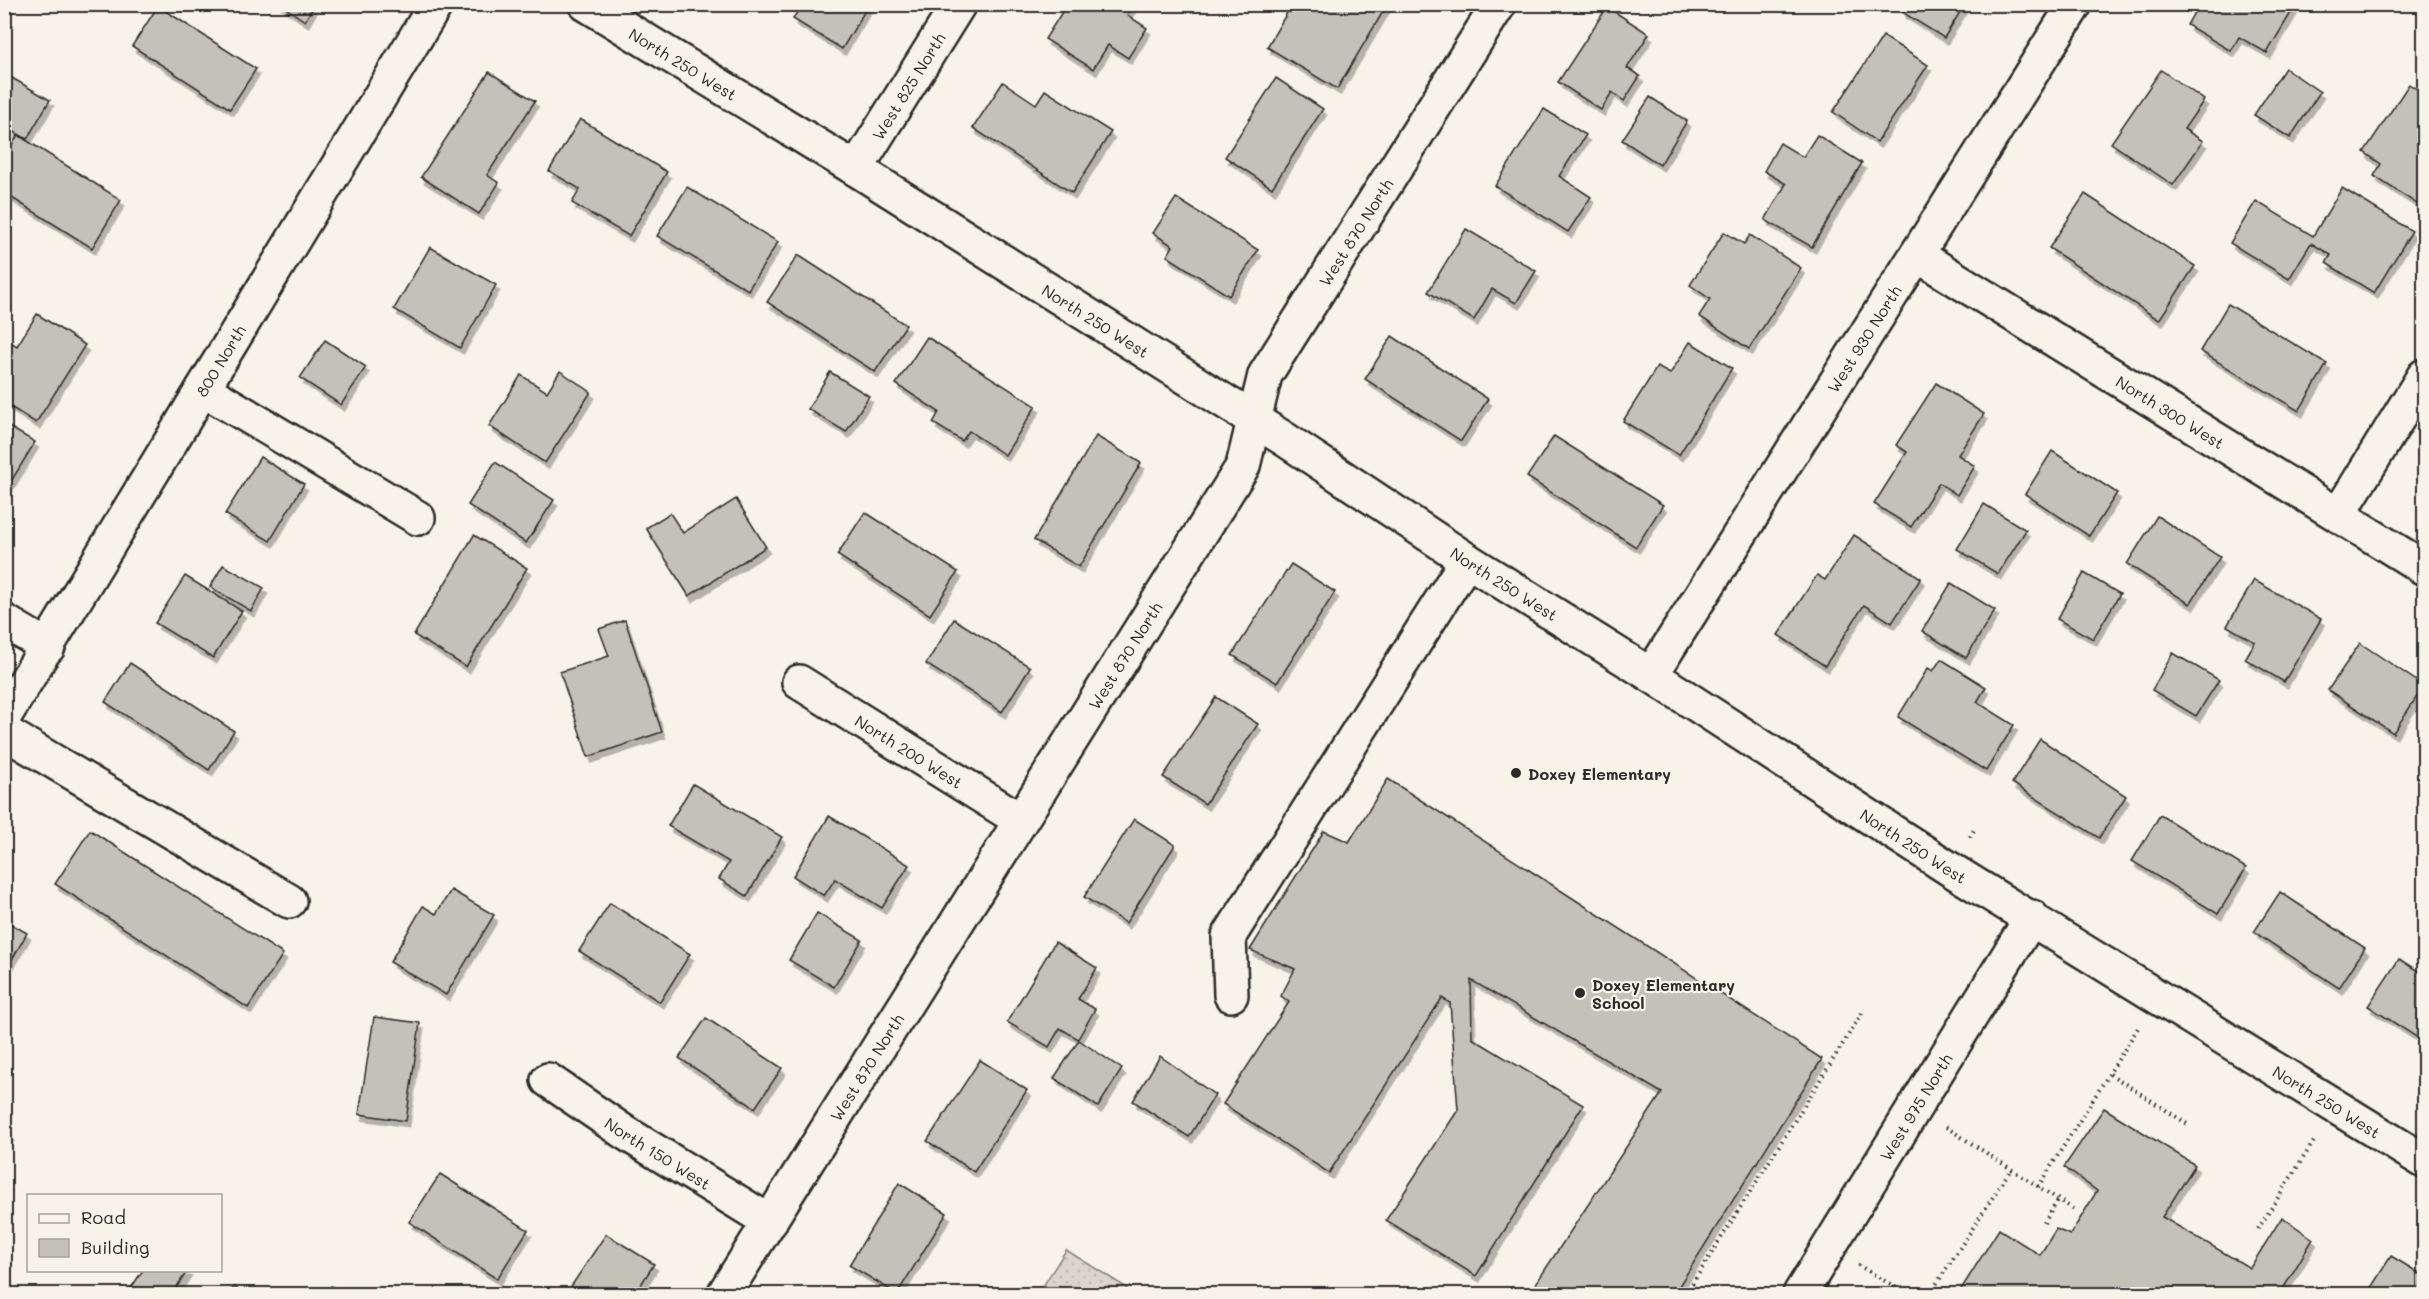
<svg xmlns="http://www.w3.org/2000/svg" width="2429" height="1299" font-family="Mali,sans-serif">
  <defs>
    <pattern id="grass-dots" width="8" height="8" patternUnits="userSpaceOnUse" patternTransform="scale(1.5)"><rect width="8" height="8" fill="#dad6cc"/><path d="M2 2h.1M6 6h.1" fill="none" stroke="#bbb8af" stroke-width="1.8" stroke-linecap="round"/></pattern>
    <filter id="shadow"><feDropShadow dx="3.5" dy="6" stdDeviation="0" flood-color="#0004"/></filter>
  </defs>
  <rect width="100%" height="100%" fill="#f7f3e8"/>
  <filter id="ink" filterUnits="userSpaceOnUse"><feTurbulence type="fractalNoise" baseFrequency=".0167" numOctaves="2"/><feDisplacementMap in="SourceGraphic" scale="12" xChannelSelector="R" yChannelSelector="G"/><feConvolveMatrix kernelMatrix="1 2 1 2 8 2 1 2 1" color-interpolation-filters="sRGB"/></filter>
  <g filter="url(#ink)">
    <path fill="url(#grass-dots)" stroke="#82807c" stroke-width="1.5" d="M1066 1250 1127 1288 1123 1294H1038Z"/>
    <g fill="#c4c1b9" stroke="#2b2b2b" stroke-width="1.5" filter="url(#shadow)">
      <path d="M280 4H315L305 21Z"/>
      <path d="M802 4H869L842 49 793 19Z"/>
      <path d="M1067 4H1133L1127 15 1147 28 1128 58 1108 45 1093 69 1045 39Z"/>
      <path d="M1292 4H1312L1319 8 1321 4 1387 5 1337 89 1267 47Z"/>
      <path d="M1906 4H1965L1944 38 1902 12Z"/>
      <path d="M2199 4H2293L2295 6 2267 53 2239 37 2231 51 2187 25Z"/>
      <path d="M158 6 256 69 230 109 132 46Z"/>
      <path d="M1607 7 1649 34 1627 68 1640 76 1624 101 1612 92 1601 110 1558 82Z"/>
      <path d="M1883 36 1928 65 1877 142 1833 112Z"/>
      <path d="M2285 68 2320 92 2290 138 2254 115Z"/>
      <path d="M2161 70 2204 100 2184 129 2203 141 2173 185 2111 143Z"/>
      <path d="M489 72 535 101 487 175 499 183 479 214 421 177Z"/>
      <path d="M12 78 50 100 27 139 4 126V90Z"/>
      <path d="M1276 78 1323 109 1272 188 1225 157Z"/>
      <path d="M1003 82 1036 104 1045 90 1111 132 1072 193 973 128Z"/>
      <path d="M2409 84 2424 94V198L2420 206 2374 176 2381 164 2364 152Z"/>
      <path d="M1650 97 1687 121 1660 165 1622 140Z"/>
      <path d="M1544 109 1586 135 1559 176 1591 197 1568 232 1495 186Z"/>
      <path d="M580 119 667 172 629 236 572 203 580 189 549 171Z"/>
      <path d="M18 135 121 200 92 248 4 193V157Z"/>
      <path d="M1817 135 1862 163 1812 247 1765 220 1786 184 1764 171 1780 143 1803 157Z"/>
      <path d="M687 187 778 242 748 290 657 236Z"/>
      <path d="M2342 188 2412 231 2374 293 2326 263 2331 255 2311 243 2289 279 2230 243 2256 201 2313 236Z"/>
      <path d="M2085 194 2195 266 2159 320 2049 248Z"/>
      <path d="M1176 198 1258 250 1229 296 1167 256 1173 246 1153 233Z"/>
      <path d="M1466 229 1536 271 1516 303 1492 289 1474 320 1428 292Z"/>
      <path d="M1724 232 1744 244 1750 235 1801 268 1749 349 1699 316 1710 299 1690 285Z"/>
      <path d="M430 247 496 285 460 348 394 309Z"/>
      <path d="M798 255 906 325 875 372 767 302Z"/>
      <path d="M2228 304 2327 364 2299 411 2200 351Z"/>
      <path d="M37 314 85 345 36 423 4 403V338L17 346Z"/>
      <path d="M1392 336 1488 399 1461 441 1365 379Z"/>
      <path d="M927 337 1036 406 1005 455 969 431 962 441 933 423 939 412 896 384Z"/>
      <path d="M325 340 366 367 341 405 300 378Z"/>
      <path d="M1690 342 1732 368 1679 455 1623 421 1657 367 1670 374Z"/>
      <path d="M560 371 591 392 545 463 489 426 521 375 547 392Z"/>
      <path d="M830 372 869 396 846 432 808 409Z"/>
      <path d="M1936 383 1984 414 1958 455 1975 466 1957 495 1939 483 1911 527 1874 504 1907 452 1896 445Z"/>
      <path d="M4 424 35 442 4 493Z"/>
      <path d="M1096 436 1141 463 1079 567 1034 540Z"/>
      <path d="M1554 436 1663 505 1636 547 1527 477Z"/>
      <path d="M2052 451 2117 493 2089 536 2025 494Z"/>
      <path d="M260 457 304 484 270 541 225 514Z"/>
      <path d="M495 462 554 500 526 543 468 505Z"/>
      <path d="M736 499 766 547 689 596 646 528 670 513 683 533Z"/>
      <path d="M1984 504 2026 530 1998 574 1957 549Z"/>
      <path d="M865 512 958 572 930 615 837 555Z"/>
      <path d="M2157 516 2220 557 2190 604 2127 564Z"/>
      <path d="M474 535 527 568 466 667 414 635Z"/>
      <path d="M1854 535 1921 578 1892 623 1864 605 1825 666 1778 635 1817 575 1825 580Z"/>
      <path d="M1291 564 1335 592 1277 683 1232 655Z"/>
      <path d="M223 565 264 588 251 611 210 587Z"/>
      <path d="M2084 573 2120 594 2093 639 2057 619Z"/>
      <path d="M185 576 242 611 213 658 155 623Z"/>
      <path d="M2254 580 2321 619 2284 682 2245 659 2255 642 2227 626Z"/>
      <path d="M1951 583 1995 610 1966 658 1922 631Z"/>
      <path d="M954 619 1030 667 1002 712 926 664Z"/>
      <path d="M625 620 662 732 588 757 560 672 609 656 599 629Z"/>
      <path d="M2360 643 2424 686 2393 733 2328 690Z"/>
      <path d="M2173 653 2219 680 2196 716 2152 690Z"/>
      <path d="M1941 659 1986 687 1977 702 2014 725 1986 771 1898 717 1928 668 1933 671Z"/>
      <path d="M130 663 234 731 209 770 105 702Z"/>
      <path d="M1216 697 1258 724 1205 804 1163 777Z"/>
      <path d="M2040 739 2126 796 2099 838 2012 783Z"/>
      <path d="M1388 779 1822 1059 1674 1294H1529L1662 1093 1471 980 1472 1038 1583 1105 1476 1276 1386 1220 1458 1110 1450 1003 1442 998 1329 1173 1223 1104 1289 1002 1281 996 1295 969 1250 950 1324 831 1349 842Z"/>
      <path d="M693 784 782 837 747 896 719 879 729 862 668 826Z"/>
      <path d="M2160 815 2246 868 2218 914 2132 861Z"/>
      <path d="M829 816 909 865 882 908 835 879 824 896 793 876Z"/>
      <path d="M1134 819 1175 845 1126 923 1084 897Z"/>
      <path d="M90 830 283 954 248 1008 55 884Z"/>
      <path d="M451 890 494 915 446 995 390 962 423 906 436 914Z"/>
      <path d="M2280 892 2365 948 2339 988 2254 932Z"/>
      <path d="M610 903 690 954 660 1002 579 951Z"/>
      <path d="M817 913 862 940 834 987 789 960Z"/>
      <path d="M4 920 27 933 10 963 4 960Z"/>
      <path d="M1055 942 1097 968 1078 999 1095 1009 1078 1039 1060 1028 1049 1047 1007 1022Z"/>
      <path d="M2399 959 2424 975V1042L2368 1006Z"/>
      <path d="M374 1017 420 1023 406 1121 359 1114Z"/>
      <path d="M706 1018 782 1068 755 1108 679 1058Z"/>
      <path d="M1079 1040 1122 1069 1098 1107 1054 1078Z"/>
      <path d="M1160 1056 1215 1095 1189 1137 1133 1101Z"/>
      <path d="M980 1060 1027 1090 974 1172 927 1141Z"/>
      <path d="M2104 1108 2195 1165 2162 1217 2250 1268 2282 1217 2313 1239 2280 1294H1958L1999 1229 2040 1255 2056 1229 2070 1235 2097 1191 2064 1167Z"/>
      <path d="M4 1132 10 1135 4 1145Z"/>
      <path d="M440 1174 528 1230 497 1279 409 1222Z"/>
      <path d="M899 1183 947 1213 897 1294 849 1265Z"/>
      <path d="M606 1234 654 1264 635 1294H566Z"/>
      <path d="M2391 1256 2424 1276V1294H2367Z"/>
      <path d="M143 1270H188L172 1294H127Z"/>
      <path d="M331 1286 345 1294H326Z"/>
      <path d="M235 1287 242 1294H226Z"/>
      <path d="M384 1288 395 1294H380Z"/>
      <path d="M551 1289 561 1294H547Z"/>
    </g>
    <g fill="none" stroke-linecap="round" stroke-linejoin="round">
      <g stroke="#2b2b2b" stroke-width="38">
        <g id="minor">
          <path id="s1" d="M586 4 856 169 1286 440 1467 560 1651 675 1950 869 2424 1161"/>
          <path id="s2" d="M856 169 959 4"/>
          <path id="s3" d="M1917 255 2424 568"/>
          <path d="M203 389 418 518"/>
          <path d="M2339 514 2424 376"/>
          <path d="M4 621 48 647"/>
          <path id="s4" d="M1651 675 2075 4"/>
          <path id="s5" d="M799 682 1020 820"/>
          <path id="s6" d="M4 717 436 4"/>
          <path d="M4 732 289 901"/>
          <path d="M1231 995 1229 936 1467 560"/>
          <path id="s7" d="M548 1080 624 1132 770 1222"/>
          <path id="s8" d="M724 1294 1243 466 1265 375 1499 4"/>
          <path id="s9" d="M1800 1294 2032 917"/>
        </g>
      </g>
      <g stroke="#2b2b2b" stroke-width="4" stroke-dasharray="1.5 4.5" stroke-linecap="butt">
        <path d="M1970 837 1974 830"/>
        <path d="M2110 1074 2189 1125"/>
        <path d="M1946 1127 2073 1209"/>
        <path d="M2038 1187 2138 1028"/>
        <path d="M2044 1223 2058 1200"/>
        <path d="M2258 1229 2316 1138"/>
        <path d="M1858 1265 1907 1294"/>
        <path d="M1686 1294 1864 1010"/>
        <path d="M1930 1294 2011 1169"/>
      </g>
      <use href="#minor" stroke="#f7f3e8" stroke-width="33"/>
    </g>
  </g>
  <g fill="#2b2b2b" stroke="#f7f3e8" stroke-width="2">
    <circle cx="1516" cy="773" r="6"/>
    <circle cx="1580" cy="993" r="6"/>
  </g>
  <g text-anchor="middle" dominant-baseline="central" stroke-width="4.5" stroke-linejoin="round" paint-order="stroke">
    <g font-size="16" fill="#2b2b2b" stroke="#f7f3e8">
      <text stroke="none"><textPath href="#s1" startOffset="114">North 250 West</textPath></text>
      <text stroke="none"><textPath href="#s2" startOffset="98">West 825 North</textPath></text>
      <text stroke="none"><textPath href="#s8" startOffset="1240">West 870 North</textPath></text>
      <text stroke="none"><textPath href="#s1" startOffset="600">North 250 West</textPath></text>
      <text stroke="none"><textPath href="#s4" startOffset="398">West 930 North</textPath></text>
      <text stroke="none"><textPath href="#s6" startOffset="417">800 North</textPath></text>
      <text stroke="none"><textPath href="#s3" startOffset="298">North 300 West</textPath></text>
      <text stroke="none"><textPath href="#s1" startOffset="1086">North 250 West</textPath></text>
      <text stroke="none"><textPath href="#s8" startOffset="754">West 870 North</textPath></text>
      <text stroke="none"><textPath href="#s5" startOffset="130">North 200 West</textPath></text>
      <text stroke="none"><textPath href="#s1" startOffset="1572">North 250 West</textPath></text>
      <text stroke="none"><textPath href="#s8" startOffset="268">West 870 North</textPath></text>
      <text stroke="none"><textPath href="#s1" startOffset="2058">North 250 West</textPath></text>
      <text stroke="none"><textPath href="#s9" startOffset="220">West 975 North</textPath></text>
      <text stroke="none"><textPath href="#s7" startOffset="132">North 150 West</textPath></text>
    </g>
    <g font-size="16" font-weight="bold" fill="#2b2b2b" stroke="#f7f3e8" text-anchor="start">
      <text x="1528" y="773">Doxey Elementary</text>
      <text x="1592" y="984">Doxey Elementary<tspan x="1592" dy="18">School</tspan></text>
    </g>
  </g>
  <rect width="2429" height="1299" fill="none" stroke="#f7f3e8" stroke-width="24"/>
  <rect x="12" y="12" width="2405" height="1275" fill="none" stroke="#2b2b2b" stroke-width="2" filter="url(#ink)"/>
  <rect x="27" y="1194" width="195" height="78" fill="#f7f3e8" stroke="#a5a39c" stroke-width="1.5"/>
  <rect x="39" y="1214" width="30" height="9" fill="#f7f3e8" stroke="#a5a39c" stroke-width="1.5"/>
  <text x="81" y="1224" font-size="18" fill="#2b2b2b">Road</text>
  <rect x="39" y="1239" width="30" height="18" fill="#c4c1b9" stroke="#a5a39c" stroke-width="1.5"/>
  <text x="81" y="1254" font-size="18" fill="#2b2b2b">Building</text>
</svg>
